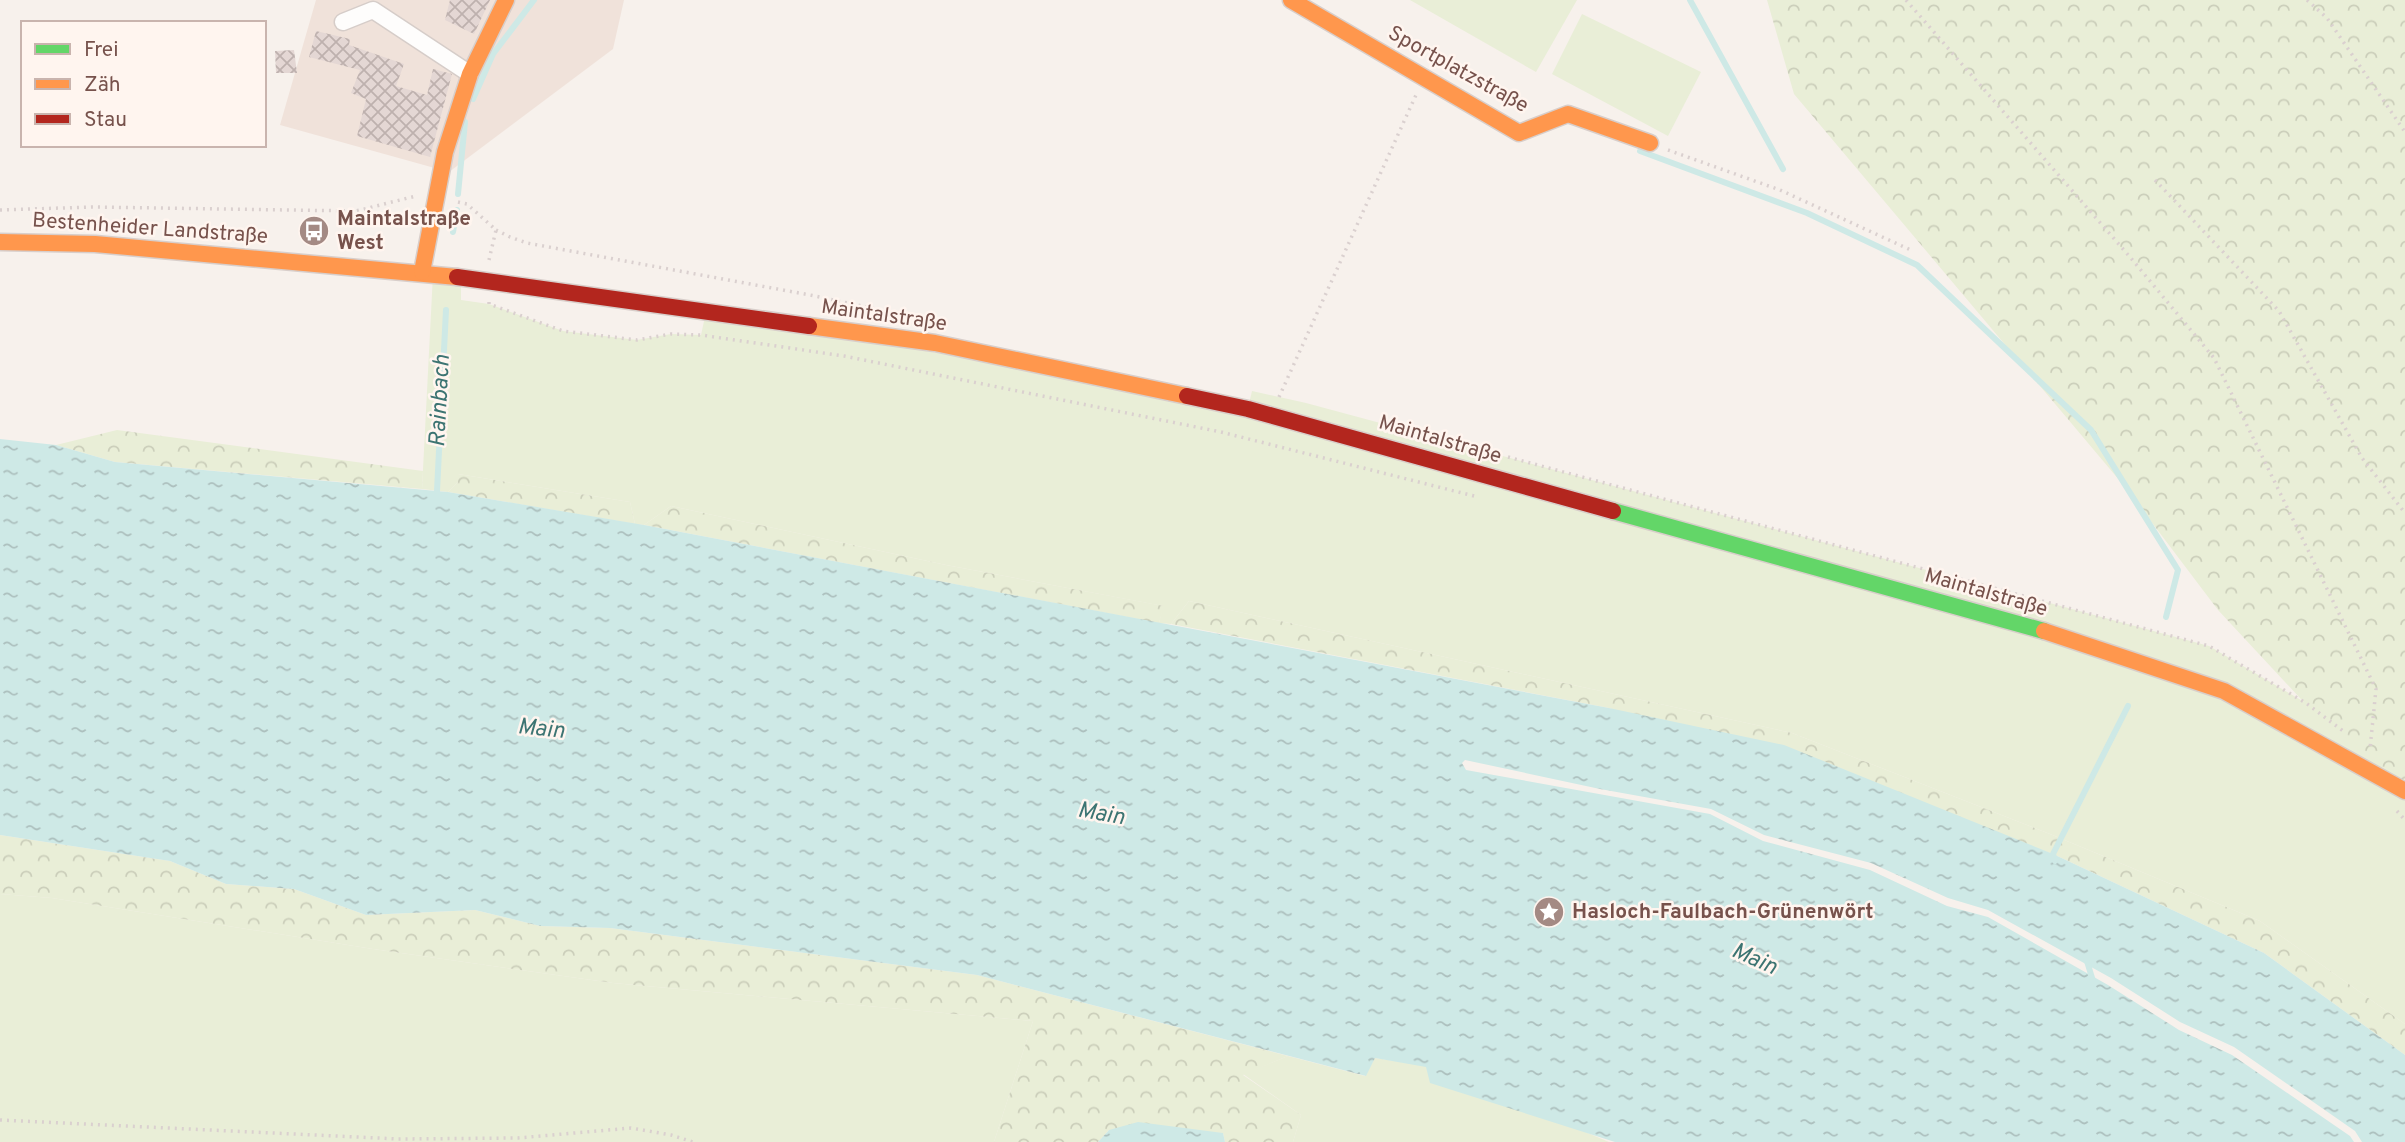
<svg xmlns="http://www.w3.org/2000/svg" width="2405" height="1142" font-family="Overpass,sans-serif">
  <defs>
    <pattern id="forest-crowns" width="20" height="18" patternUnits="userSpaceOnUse" patternTransform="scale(1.75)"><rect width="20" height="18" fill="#e9eed7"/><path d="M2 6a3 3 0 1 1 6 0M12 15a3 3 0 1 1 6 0" fill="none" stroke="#cbceba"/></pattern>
    <pattern id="water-ripples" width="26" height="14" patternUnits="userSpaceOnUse" patternTransform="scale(1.75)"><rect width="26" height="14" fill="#cee9e6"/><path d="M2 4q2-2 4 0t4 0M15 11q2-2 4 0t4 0" fill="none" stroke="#acbfbd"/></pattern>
    <pattern id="building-cross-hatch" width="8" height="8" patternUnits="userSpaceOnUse" patternTransform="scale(1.75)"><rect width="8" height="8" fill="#e4d7d4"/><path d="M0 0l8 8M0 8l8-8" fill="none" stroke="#beb1ae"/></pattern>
  </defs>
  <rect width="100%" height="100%" fill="#f7f1ec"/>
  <path fill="#f0e2da" d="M316 0H624L613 49 449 172 280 125Z"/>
  <g fill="#e9eed7">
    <path d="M1410 0H1577L1536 72Z"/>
    <path d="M1582 14 1701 72 1668 136 1552 74Z"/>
    <path d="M433 274 461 278V300L489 304 563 331 637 340 671 334 701 335 706 312 1248 408 1252 391 1306 403 2209 646 2306 703 2368 771 2405 791V1024L2260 921 2050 834 1792 733 1189 601 1171 624 1159 623 1163 606 946 565 671 506 644 525 635 524 630 502 458 474V482L448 492 422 489Z"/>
    <path d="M0 894 52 898 373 949 613 983 1033 1021 994 1142H0Z"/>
    <path d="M1288 1056 1365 1076 1375 1058 1429 1066 1609 1142H1293L1301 1115 1243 1074Z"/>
  </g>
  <g fill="url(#forest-crowns)">
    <path d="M1767 0H2405V791L2368 771 2218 610 2125 487 1794 94Z"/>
    <path d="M117 430 423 471 422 489 115 462 56 445Z"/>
    <path d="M458 474 630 502 635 524 448 492 458 482Z"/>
    <path d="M671 506 946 565 1164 606 1159 623 644 525Z"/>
    <path d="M1189 601 1792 733 2050 834 2260 921 2405 1024V1055L2264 953 2053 854 1609 708 1171 624Z"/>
    <path d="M0 835 170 861 226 884 294 889 366 915 475 910 540 926 610 928 977 975 1288 1056 1243 1075 1301 1115 1293 1142H1225L1223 1133 1109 1130 1098 1142H994L1033 1021 613 983 373 949 52 898 0 894Z"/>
  </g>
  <g fill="url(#water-ripples)">
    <path d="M0 439 56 445 115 462 448 492 644 525 1609 708 1784 745 2053 854 2264 953 2405 1055V1142H2362L2355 1131 2234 1047 2180 1022 2111 978 1988 910 1948 898 1871 863 1764 835 1711 809 1600 789 1465 760 1462 763 1466 770 1710 814 1763 841 1870 870 1947 906 1988 917 2108 985 2179 1030 2232 1055 2350 1136 2354 1142H1615L1430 1083 1426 1067 1375 1058 1366 1076 977 975 610 928 540 926 475 910 366 915 294 889 226 884 170 861 0 835Z"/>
    <path d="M1138 1122 1223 1133 1225 1142H1098L1109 1130Z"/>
  </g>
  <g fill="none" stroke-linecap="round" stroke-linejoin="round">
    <g stroke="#cee9e6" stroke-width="6">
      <path d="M1690 0 1783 169"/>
      <path d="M473 99 493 54 534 0"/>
      <path d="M1640 151 1807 213 1917 265 2091 430 2178 570 2166 617"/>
      <path d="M458 194 465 122"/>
      <path d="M453 232 457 210"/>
      <path d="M437 491 446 310"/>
      <path d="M2055 861 2053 854 2128 706"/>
      <path d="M2086 958 2093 981"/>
    </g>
  </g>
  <g fill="url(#building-cross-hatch)">
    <path d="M450 0H490L474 34 445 20Z"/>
    <path d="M316 31 350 39 349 45 404 64 396 86 427 95 433 69 452 74 430 157 357 136 366 99 351 93 360 70 309 57Z"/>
    <path d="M294 50 297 73H276L275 51Z"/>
  </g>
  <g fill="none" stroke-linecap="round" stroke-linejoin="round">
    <g stroke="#d6cdc9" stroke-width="19">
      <path id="street" d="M343 22 373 10 470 74"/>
    </g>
    <g stroke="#d8ceca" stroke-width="19">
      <path id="fast" d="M1613 511 2044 631"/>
    </g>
    <g stroke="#d8ceca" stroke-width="19">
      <g id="slow">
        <path d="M1291 0 1519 133 1568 114 1650 143"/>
        <path d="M0 242 95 244 457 277"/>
        <path d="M422 272 445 152 470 74 506 0"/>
        <path d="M809 326 935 343 1187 396"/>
        <path d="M2044 631 2224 691 2405 791"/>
      </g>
    </g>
    <g stroke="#d8ceca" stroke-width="19">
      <g id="jam">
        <path d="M457 277 809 326"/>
        <path d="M1187 396 1248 409 1613 511"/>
      </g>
    </g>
    <g stroke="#dad0cf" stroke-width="3.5" stroke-dasharray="2 5" stroke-linecap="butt">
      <path d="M1906 0 2130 257 2214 358 2376 689 2370 749"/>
      <path d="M2307 0 2327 18 2405 132"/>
      <path d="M1668 150 1780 190 1913 251"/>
      <path d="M2155 180 2279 311 2362 458 2405 513"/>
      <path d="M458 202 467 204 496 230 489 260"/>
      <path d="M0 210 92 207 356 211 416 196"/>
      <path d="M496 230 510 237 527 243 810 295 904 315"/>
      <path d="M489 302V304L563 331 637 340 671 334 701 335 844 356 1221 432 1478 497"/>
      <path d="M1279 397 1416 95"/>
      <path d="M1508 457 2209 646 2306 703 2343 731"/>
      <path d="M2397 811 2405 820"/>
      <path d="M0 1120 398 1139 518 1138 631 1128 671 1135 693 1142"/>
    </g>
    <use href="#street" stroke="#fefdfc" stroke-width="16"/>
    <use href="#fast" stroke="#63d668" stroke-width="16"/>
    <use href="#slow" stroke="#ff974d" stroke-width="16"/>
    <use href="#jam" stroke="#b3261e" stroke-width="16"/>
  </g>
  <defs>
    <g id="bus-disc" transform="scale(1.575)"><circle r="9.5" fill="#a48a84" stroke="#fff5ef"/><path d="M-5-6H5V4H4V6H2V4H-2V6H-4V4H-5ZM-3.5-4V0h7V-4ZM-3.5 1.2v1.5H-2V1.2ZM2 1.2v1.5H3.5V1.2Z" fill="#fff"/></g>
    <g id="sight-disc" transform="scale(1.575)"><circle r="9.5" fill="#a48a84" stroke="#fff5ef"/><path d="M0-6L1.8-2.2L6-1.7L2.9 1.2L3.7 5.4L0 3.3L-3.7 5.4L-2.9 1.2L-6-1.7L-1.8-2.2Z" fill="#fff"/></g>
  </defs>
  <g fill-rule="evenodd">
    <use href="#bus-disc" x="314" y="231"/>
    <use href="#sight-disc" x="1549" y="912"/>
  </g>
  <g text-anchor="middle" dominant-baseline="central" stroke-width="5" stroke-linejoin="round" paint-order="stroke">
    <g font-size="21" fill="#77524c" stroke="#fff5ef">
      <text transform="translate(1458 70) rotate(29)">Sportplatzstraße</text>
      <text transform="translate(150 229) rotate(4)">Bestenheider Landstraße</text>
      <text transform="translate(884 316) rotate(8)">Maintalstraße</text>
      <text transform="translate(1440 440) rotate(16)">Maintalstraße</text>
      <text transform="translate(1986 593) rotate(16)">Maintalstraße</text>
    </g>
    <g font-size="21" font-weight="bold" fill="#77524c" stroke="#fff5ef" text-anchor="start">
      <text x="337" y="219">Maintalstraße<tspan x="337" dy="24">West</tspan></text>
      <text x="1572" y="912">Hasloch-Faulbach-Grünenwört</text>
    </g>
    <g font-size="23" font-style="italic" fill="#3c7472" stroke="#fff5ef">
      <text transform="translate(441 401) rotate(-87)">Rainbach</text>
      <text transform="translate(541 730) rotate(6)">Main</text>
      <text transform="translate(1101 815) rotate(10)">Main</text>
      <text transform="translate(1754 960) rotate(24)">Main</text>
    </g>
  </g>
  <rect x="21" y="21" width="245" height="126" fill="#fff5ef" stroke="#c9b4ae" stroke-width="2"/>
  <rect x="35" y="44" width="35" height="10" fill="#63d668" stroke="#c9b4ae" stroke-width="2"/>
  <text x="84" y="56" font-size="21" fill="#77524c">Frei</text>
  <rect x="35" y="79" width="35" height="10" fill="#ff974d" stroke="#c9b4ae" stroke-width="2"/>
  <text x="84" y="91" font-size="21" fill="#77524c">Zäh</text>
  <rect x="35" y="114" width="35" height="10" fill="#b3261e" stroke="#c9b4ae" stroke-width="2"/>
  <text x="84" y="126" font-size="21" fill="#77524c">Stau</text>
</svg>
